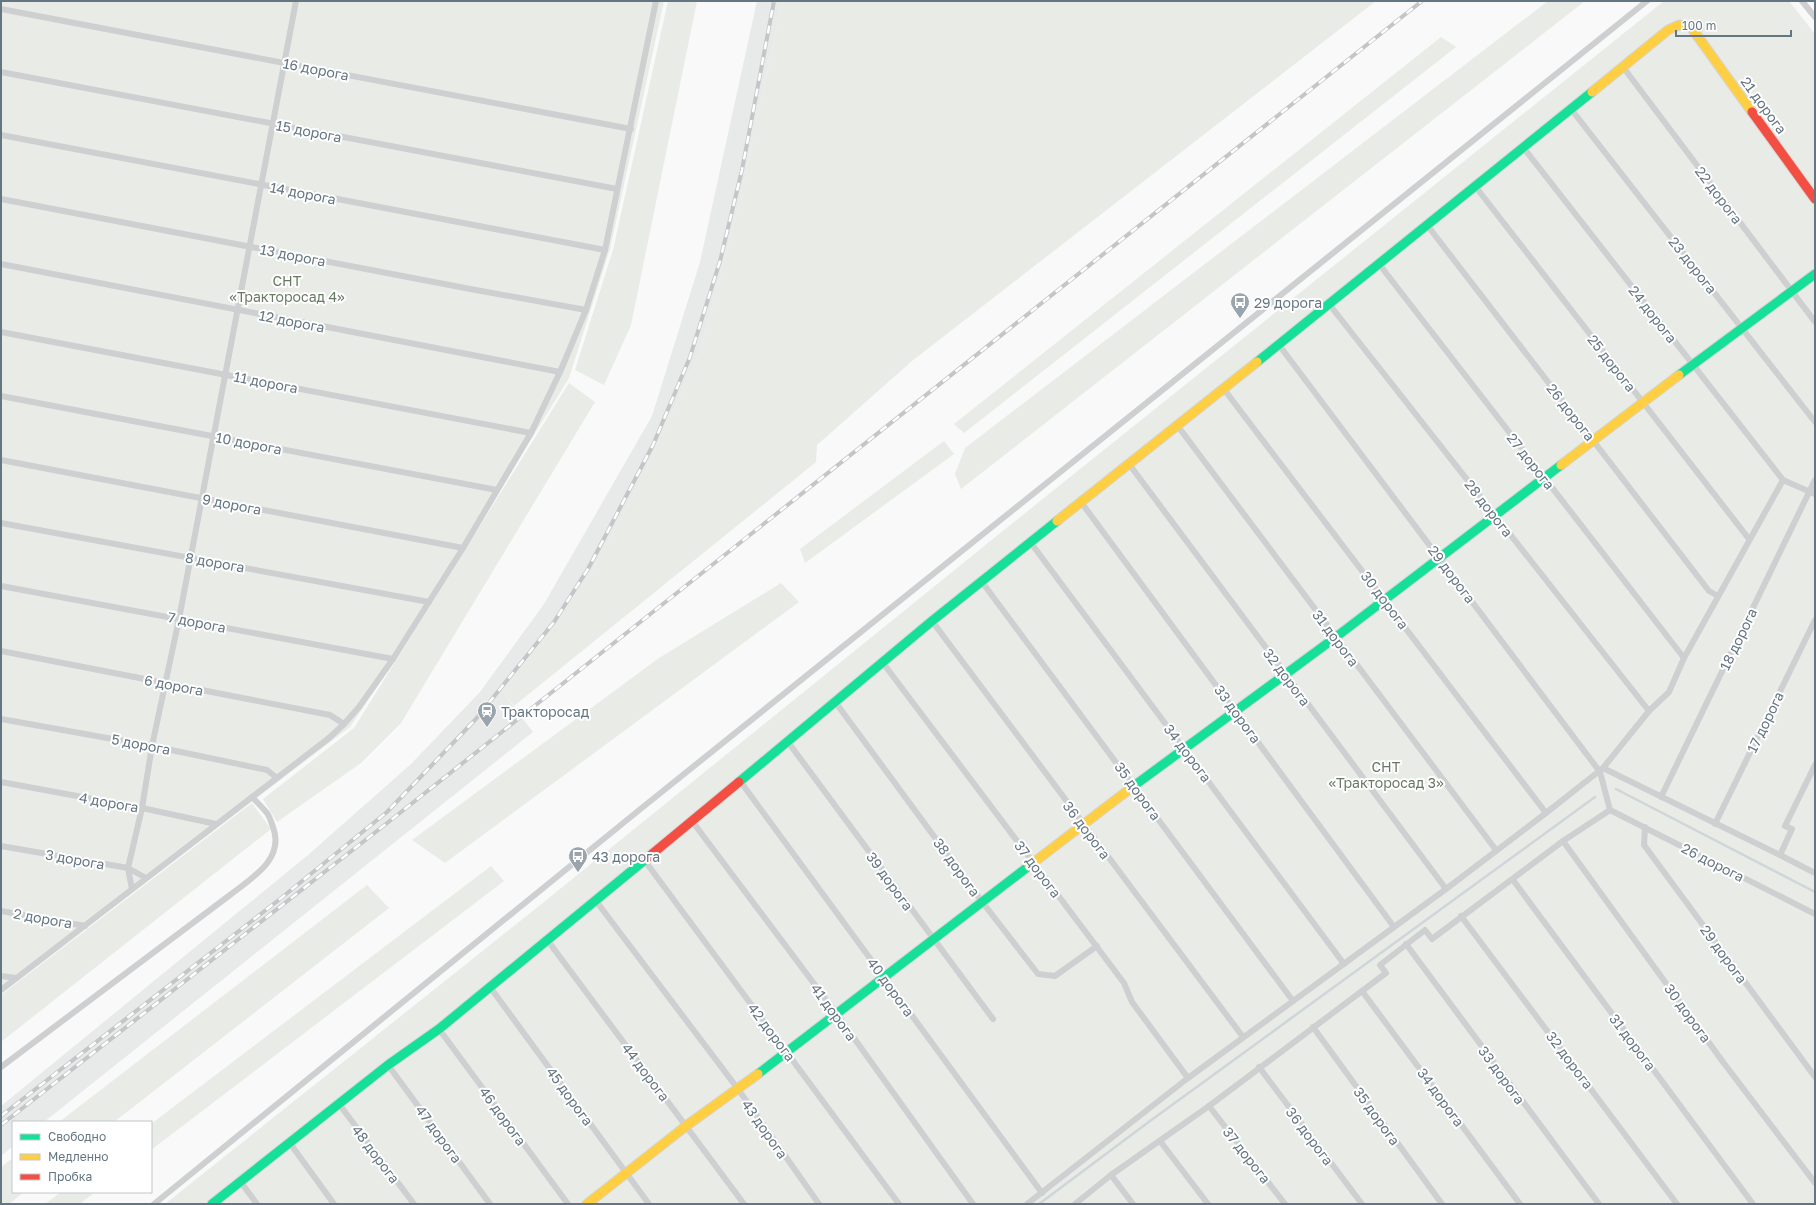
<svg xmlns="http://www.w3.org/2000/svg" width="1816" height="1205" font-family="'Golos Text',sans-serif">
  <rect width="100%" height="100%" fill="#f9f9f9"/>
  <path fill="#e8e9e9" d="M757 1H782L738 208 701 349 636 491 588 578 502 691 533 732 44 1122H13V1146L1 1156V1106L308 855 411 764 480 692 544 604 652 416 700 262Z"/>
  <g fill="#e8ebe6">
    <path d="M1 1H664L610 249 569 378 391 666 350 727 1 992Z"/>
    <path d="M668 1H697L631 325 604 385 575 370 613 250Z"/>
    <path d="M782 1H1376L912 361 817 445 816 462 514 706 502 691 588 578 636 491 701 349 738 208Z"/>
    <path d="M1548 1H1585L961 489 955 474 965 448Z"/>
    <path d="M1664 1H1789L1815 34V1204H165L534 910 1004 530Z"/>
    <path d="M1441 37 1456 47 964 433 954 424Z"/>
    <path d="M569 383 595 402 401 723 361 763 277 822 263 799 354 728Z"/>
    <path d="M944 441 954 454 805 563 800 549Z"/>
    <path d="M781 583 799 602 445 863 412 840 659 658Z"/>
    <path d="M252 803 271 829 1 1042V995Z"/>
    <path d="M491 866 504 881 151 1150V1124Z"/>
    <path d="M367 885 389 908 114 1122H59Z"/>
    <path d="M13 1158V1192H24L9 1204H1V1167Z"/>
    <path d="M61 1192H95L80 1204H45Z"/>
  </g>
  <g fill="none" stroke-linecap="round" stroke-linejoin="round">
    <g stroke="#ced6d9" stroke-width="2.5">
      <path d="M1616 789 1815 892"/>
      <path d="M1039 1204 1150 1121 1595 797"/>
    </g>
    <g stroke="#d5d6d7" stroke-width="11">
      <g id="fast">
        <path d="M1257 362 1592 92"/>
        <path d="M1679 375 1815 274"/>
        <path d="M739 782 932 621 1057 521"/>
        <path d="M1131 788 1336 637 1561 465"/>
        <path d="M758 1074 1029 866"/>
        <path d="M212 1204 388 1065 439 1029 646 859"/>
      </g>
    </g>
    <g stroke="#d5d6d7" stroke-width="11">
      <g id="slow">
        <path d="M1592 92 1668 30 1679 25 1691 27 1752 112"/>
        <path d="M1561 465 1679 375"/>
        <path d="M1057 521 1257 362"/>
        <path d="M1029 866 1131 788"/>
        <path d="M587 1204 686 1126 758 1074"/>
      </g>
    </g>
    <g stroke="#d5d6d7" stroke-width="11">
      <g id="jam">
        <path d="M1752 112 1815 199"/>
        <path d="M646 859 739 782"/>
      </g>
    </g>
    <g stroke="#cecfd0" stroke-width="6">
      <path d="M1802 1 1815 17"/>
      <path d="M1 9 631 129"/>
      <path d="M1623 67 1815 322"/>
      <path d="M1 72 617 189"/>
      <path d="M1571 109 1815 422"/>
      <path d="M1 135 605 250"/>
      <path d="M1523 147 1783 480 1815 494"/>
      <path d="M1475 186 1749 539"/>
      <path d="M1 199 465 288 586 310"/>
      <path d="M1427 225 1709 591 1718 596"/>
      <path d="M1 264 560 372"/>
      <path d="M1379 264 1684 658"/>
      <path d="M1329 304 1649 711"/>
      <path d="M1 332 531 433"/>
      <path d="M1279 345 1600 772 1610 810"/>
      <path d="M1223 388 1546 813"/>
      <path d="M1 396 497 490"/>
      <path d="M1177 425 1496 850"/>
      <path d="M1 460 463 548"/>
      <path d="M1129 464 1446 889"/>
      <path d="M1081 502 1394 927"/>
      <path d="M1 523 429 602"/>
      <path d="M1031 543 1344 964"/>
      <path d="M982 582 1293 1001"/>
      <path d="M1 586 393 659"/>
      <path d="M932 621 1243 1037"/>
      <path d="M1 651 330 715 344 724"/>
      <path d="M883 663 1124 983 1132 1002 1188 1078"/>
      <path d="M836 703 983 903 1038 974 1055 976 1097 946"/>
      <path d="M1 719 152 746 267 770 277 778"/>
      <path d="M788 742 993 1019"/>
      <path d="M1603 768 1649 711 1669 692 1684 658 1783 480"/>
      <path d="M740 781 1042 1193"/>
      <path d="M1 782 142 808 216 824"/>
      <path d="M1661 797 1815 480"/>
      <path d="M1610 810 1815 914"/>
      <path d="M692 821 836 1013 973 1204"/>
      <path d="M1715 824 1815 620"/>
      <path d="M1645 827 1644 845 1815 1077"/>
      <path d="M1563 841 1723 1062 1815 1183"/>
      <path d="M1 846 128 868 146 878"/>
      <path d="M1780 855 1792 829 1785 826 1815 765"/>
      <path d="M645 861 899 1204"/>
      <path d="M1513 880 1753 1204"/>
      <path d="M132 889 128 868 142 808 152 746 179 619 296 1"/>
      <path d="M596 901 738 1089 819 1204"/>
      <path d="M1 911 85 926"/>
      <path d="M1461 916 1677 1204"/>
      <path d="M548 941 744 1204"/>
      <path d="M1406 944 1599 1204"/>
      <path d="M1 976 16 978"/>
      <path d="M490 987 649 1204"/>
      <path d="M1 990 329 738 344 724 359 707 393 659 463 548 531 433 560 372 586 310 605 250 656 1"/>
      <path d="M1362 991 1520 1204"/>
      <path d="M1313 1027 1442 1204"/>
      <path d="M439 1029 568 1204"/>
      <path d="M388 1065 490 1204"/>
      <path d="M1 1067 230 895C252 878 285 859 273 827 271 822 270 817 267 813 262 807 257 802 252 797"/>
      <path d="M1259 1067 1362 1204"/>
      <path d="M339 1104 414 1204"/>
      <path d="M1209 1106 1285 1204"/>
      <path d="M1160 1141 1208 1204"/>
      <path d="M289 1142 334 1204"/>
      <path d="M1111 1175 1133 1204"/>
      <path d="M240 1181 257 1204"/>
      <path d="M154 1204 638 811 1647 1"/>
      <path d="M1027 1204 1188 1078 1446 889 1546 813 1603 768 1780 855 1815 873"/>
      <path d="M1075 1204 1111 1175 1209 1106 1386 973 1380 965 1425 930 1432 939 1563 841 1610 810"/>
    </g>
    <use href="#fast" stroke="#16e098" stroke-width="9"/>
    <use href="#slow" stroke="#ffcf43" stroke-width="9"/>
    <use href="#jam" stroke="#f24e42" stroke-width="9"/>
    <g stroke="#c3c5c6" stroke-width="4">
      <g id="rail">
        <path d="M1 1116 280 899 387 812 475 720 554 622 588 569 653 445 690 357 720 261 742 170 774 1"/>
        <path d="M1 1125 391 820 1422 1"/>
      </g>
    </g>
    <use href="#rail" stroke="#fff" stroke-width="2.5" stroke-dasharray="8" stroke-linecap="butt"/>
  </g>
  <defs>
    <g id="bus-pin" transform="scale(1)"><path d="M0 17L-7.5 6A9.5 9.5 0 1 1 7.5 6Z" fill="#99a4ac" stroke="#fff"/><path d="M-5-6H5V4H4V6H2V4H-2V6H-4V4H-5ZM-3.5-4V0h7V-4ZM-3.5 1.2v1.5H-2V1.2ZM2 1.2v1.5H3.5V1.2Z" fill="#fff"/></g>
    <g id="station-pin" transform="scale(1)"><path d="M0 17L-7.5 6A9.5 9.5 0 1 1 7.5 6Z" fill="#99a4ac" stroke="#fff"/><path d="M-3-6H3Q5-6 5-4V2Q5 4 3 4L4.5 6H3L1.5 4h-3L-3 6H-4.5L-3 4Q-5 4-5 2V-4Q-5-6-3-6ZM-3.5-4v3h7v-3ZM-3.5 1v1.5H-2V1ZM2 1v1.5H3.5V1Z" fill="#fff"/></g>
  </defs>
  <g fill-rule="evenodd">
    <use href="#bus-pin" x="1240" y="302"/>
    <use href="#station-pin" x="487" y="711"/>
    <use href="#bus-pin" x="578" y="856"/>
  </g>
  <g text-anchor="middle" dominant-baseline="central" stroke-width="4" stroke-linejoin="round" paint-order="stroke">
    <g font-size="14" fill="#657683" stroke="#fff">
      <text transform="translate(316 69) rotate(11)">16 дорога</text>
      <text transform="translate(1764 105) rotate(54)">21 дорога</text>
      <text transform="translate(309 131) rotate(11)">15 дорога</text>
      <text transform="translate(303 193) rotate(11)">14 дорога</text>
      <text transform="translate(1719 195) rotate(53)">22 дорога</text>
      <text transform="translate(293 255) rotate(11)">13 дорога</text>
      <text transform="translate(1693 265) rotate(52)">23 дорога</text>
      <text transform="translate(1653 314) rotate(52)">24 дорога</text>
      <text transform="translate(292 321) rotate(11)">12 дорога</text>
      <text transform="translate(1612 363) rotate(52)">25 дорога</text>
      <text transform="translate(266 382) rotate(11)">11 дорога</text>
      <text transform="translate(1571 412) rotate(52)">26 дорога</text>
      <text transform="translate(249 443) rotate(11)">10 дорога</text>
      <text transform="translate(1531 461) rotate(52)">27 дорога</text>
      <text transform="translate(232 504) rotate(11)">9 дорога</text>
      <text transform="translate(1489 508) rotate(52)">28 дорога</text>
      <text transform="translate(215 562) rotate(10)">8 дорога</text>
      <text transform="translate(1452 574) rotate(53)">29 дорога</text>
      <text transform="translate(1385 600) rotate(53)">30 дорога</text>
      <text transform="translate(197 622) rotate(11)">7 дорога</text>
      <text transform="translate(1336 638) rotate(53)">31 дорога</text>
      <text transform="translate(1738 639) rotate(-64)">18 дорога</text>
      <text transform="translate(1287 677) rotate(53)">32 дорога</text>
      <text transform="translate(174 685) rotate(11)">6 дорога</text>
      <text transform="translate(1238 714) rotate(54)">33 дорога</text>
      <text transform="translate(1765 722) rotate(-64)">17 дорога</text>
      <text transform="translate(141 744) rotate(11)">5 дорога</text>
      <text transform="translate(1188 753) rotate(53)">34 дорога</text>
      <text transform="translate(1138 791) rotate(54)">35 дорога</text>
      <text transform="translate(109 802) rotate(10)">4 дорога</text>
      <text transform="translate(1087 830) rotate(53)">36 дорога</text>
      <text transform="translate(75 859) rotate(10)">3 дорога</text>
      <text transform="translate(1713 862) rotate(27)">26 дорога</text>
      <text transform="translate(957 867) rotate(54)">38 дорога</text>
      <text transform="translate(1038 869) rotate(53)">37 дорога</text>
      <text transform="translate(890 881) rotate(54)">39 дорога</text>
      <text transform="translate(43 918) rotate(10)">2 дорога</text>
      <text transform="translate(1724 954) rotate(54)">29 дорога</text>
      <text transform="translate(891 987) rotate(54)">40 дорога</text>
      <text transform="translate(834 1012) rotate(54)">41 дорога</text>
      <text transform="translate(1688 1013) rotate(54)">30 дорога</text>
      <text transform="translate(772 1032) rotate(53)">42 дорога</text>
      <text transform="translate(1633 1042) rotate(53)">31 дорога</text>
      <text transform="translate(1570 1060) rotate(53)">32 дорога</text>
      <text transform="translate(646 1072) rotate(53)">44 дорога</text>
      <text transform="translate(1502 1075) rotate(54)">33 дорога</text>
      <text transform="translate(570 1096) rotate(54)">45 дорога</text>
      <text transform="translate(1441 1097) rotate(54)">34 дорога</text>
      <text transform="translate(503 1116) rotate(54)">46 дорога</text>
      <text transform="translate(1377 1116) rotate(54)">35 дорога</text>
      <text transform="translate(765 1129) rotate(55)">43 дорога</text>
      <text transform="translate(439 1134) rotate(54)">47 дорога</text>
      <text transform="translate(1310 1136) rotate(53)">36 дорога</text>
      <text transform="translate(376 1154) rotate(53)">48 дорога</text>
      <text transform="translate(1247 1155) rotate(52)">37 дорога</text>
    </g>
    <g font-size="14" fill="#687a64" stroke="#fff">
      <text x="287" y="280">СНТ<tspan x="287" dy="16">«Тракторосад 4»</tspan></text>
      <text x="1386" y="766">СНТ<tspan x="1386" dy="16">«Тракторосад 3»</tspan></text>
    </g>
    <g font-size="14" fill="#657683" stroke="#fff" text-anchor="start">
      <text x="1254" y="302">29 дорога</text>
      <text x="501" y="711">Тракторосад</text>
      <text x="592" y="856">43 дорога</text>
    </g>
  </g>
  <rect width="1816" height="1205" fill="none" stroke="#657683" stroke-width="4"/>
  <rect x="12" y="1121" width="140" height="72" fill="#ffffff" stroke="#c1c8cd"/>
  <rect x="20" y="1134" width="20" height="6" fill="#16e098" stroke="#c1c8cd"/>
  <text x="48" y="1141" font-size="12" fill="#657683">Свободно</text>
  <rect x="20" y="1154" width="20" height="6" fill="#ffcf43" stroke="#c1c8cd"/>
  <text x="48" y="1161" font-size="12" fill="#657683">Медленно</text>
  <rect x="20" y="1174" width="20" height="6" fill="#f24e42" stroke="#c1c8cd"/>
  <text x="48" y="1181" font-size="12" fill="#657683">Пробка</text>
  <path d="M1676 30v6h115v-6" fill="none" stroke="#657683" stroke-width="2"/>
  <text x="1682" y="30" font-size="12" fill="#657683" stroke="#ffffff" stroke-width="3" paint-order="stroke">100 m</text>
</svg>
